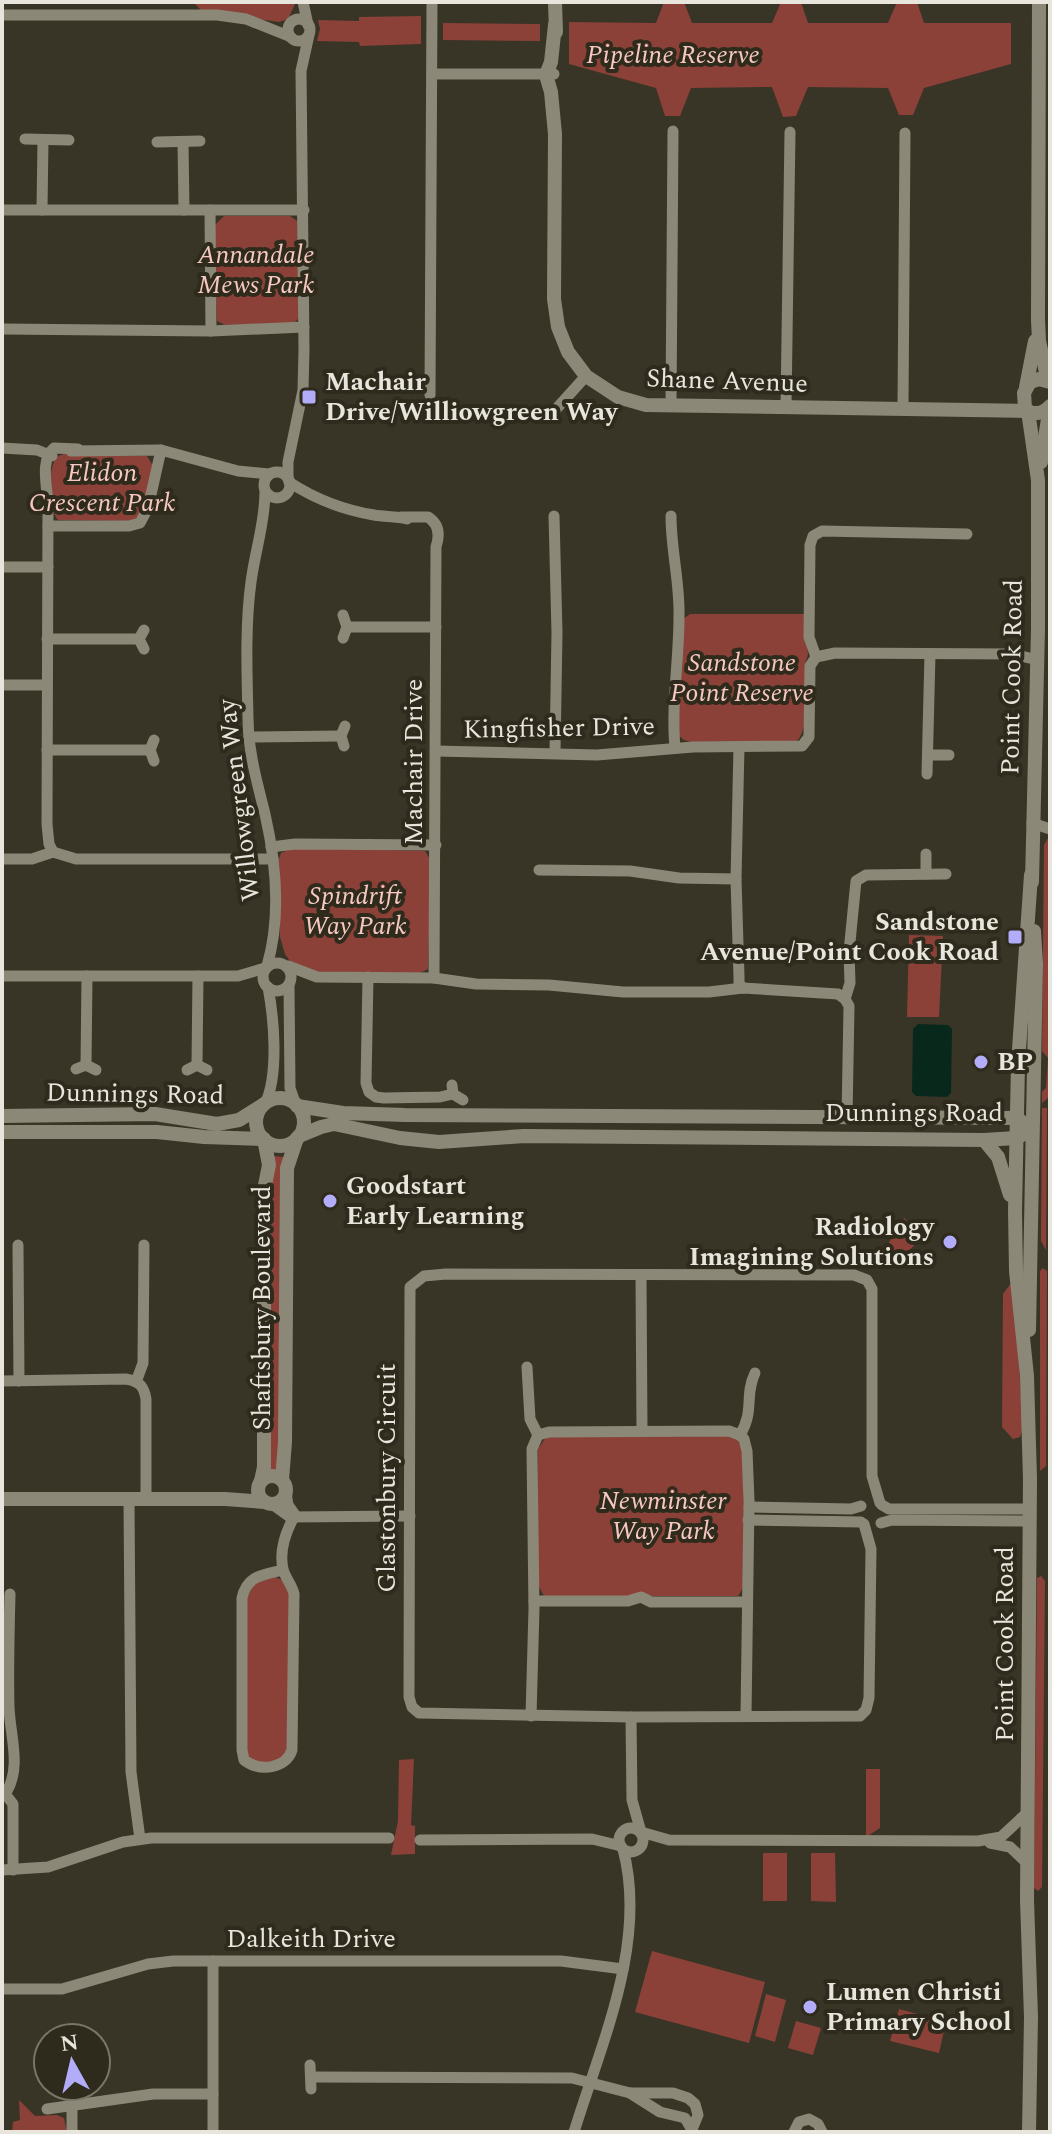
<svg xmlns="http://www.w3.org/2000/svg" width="1052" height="2134" font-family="Spectral,serif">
  <rect width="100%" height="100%" fill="#383527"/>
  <g fill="#8b4137">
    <path d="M193 2H296L288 19 279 22 202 11Z"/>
    <path d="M664 2H684L692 23H772L781 2H801L808 23H888L897 2H917L924 23H1011V64L924 88 913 115H899L888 88 808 87 796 116 783 117 772 87 691 88 680 116H665L656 88 569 64V22L656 23Z"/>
    <path d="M421 16V44L360 46 359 42 317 41 320 29 318 20 359 21V17Z"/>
    <path d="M443 23 540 24V41L443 40Z"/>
    <path d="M224 216H290L297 221 299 318 294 323 225 325 217 321 214 226Z"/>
    <path d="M64 454 147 456 153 466 142 514 136 521 58 520C50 512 48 473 54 462 56 456 59 456 64 454Z"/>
    <path d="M690 614H805L808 655 805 664C805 683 810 729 797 741L691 742 684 740 678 735 683 619Z"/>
    <path d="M1050 835V1081L1048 1098 1042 1103V1092L1046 1088 1048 1058 1042 1051 1044 845Z"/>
    <path d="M293 848 425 851 431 861 428 969 420 973H318L292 964 285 954 280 937 278 862 281 853Z"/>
    <path d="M909 935 943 936 939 1017H907Z"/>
    <path d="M1042 1108H1047L1046 1250 1041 1241Z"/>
    <path d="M273 1156 284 1157 281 1446 276 1472H267L268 1216Z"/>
    <path d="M904 1218 925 1235 898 1261 885 1249Z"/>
    <path d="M1043 1268 1047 1271 1046 1466 1040 1471V1271Z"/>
    <path d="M1011 1283H1014L1023 1428 1020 1437 1013 1439 1002 1427 1003 1294Z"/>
    <path d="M731 1435 737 1437 744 1454 743 1588 738 1596H544L538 1585V1449L546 1437Z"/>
    <path d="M1041 1576 1045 1581 1042 1887 1038 1891 1034 1888 1037 1578Z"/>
    <path d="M275 1577 285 1581 289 1593V1745L282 1759 260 1764 248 1758 246 1752V1601L255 1581Z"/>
    <path d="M414 1759 411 1825 415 1826V1854L391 1855 398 1821 399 1760Z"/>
    <path d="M866 1769H880V1828L866 1837Z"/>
    <rect x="763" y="1853" width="24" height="48"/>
    <path d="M811 1853H835L836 1902 811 1901Z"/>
    <path d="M652 1951 765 1982 749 2043 635 2012Z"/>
    <path d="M766 1994 786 2000 775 2042 755 2036Z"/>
    <path d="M899 2009 946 2022 939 2053 890 2041Z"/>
    <path d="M796 2021 821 2028 813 2055 788 2048Z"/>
    <path d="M19 2100 35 2116 57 2115 64 2118 67 2132H12L13 2122 20 2120Z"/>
  </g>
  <path fill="#09281c" d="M918 1024 948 1025 952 1029 951 1093 947 1097 916 1096 912 1092 913 1029Z"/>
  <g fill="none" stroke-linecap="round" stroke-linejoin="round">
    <g stroke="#8c8878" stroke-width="11">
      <path d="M303 2 308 25"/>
      <path d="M2 15H217L246 19 291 37"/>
      <circle cx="299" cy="30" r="11"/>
      <path d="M432 74H554"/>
      <path d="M25 139 69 140"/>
      <path d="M157 142 200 141"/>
      <path d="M183 142 184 210"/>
      <path d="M2 210H304"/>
      <path d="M42 210 43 140"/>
      <path d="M210 210 211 331"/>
      <path d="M2 329 211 331 304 327"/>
      <path d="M430 395 432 2"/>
      <path d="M671 406 673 131"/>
      <path d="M786 407 790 132"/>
      <path d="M903 408 905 133"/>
      <path d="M548 418 586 376"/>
      <path d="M2 448 37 450 52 456"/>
      <path d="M71 451 161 450 238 471 269 474"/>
      <circle cx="277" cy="485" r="13"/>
      <path d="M288 479V462L303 390 304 350 301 71 309 35"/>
      <path d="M289 482C315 499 344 510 374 515 385 517 396 516 407 519"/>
      <path d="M265 492C265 523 255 551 251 582 245 626 247 673 248 718 248 751 257 782 265 814 276 862 281 918 267 966"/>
      <path d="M554 516 557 633 555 752"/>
      <path d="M671 516C671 550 680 583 679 617 679 661 671 704 675 748"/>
      <path d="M401 517H428C439 524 440 535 436 547L434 978"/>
      <path d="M48 526H129L140 523 148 508 161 450"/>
      <path d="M2 567H48"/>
      <path d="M347 627H436"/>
      <path d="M343 638 347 627 343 615"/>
      <path d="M47 639H139"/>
      <path d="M144 649 139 639 144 630"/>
      <path d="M816 657 835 653 1012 654 1038 660"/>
      <path d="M2 685H47"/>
      <path d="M249 737 341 736"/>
      <path d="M344 746 341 736 345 726"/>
      <path d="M739 747 736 879 739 977V984L743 988"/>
      <path d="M47 750H150"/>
      <path d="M436 751 597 755 693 747 802 746 809 737 810 666 816 657 809 637 810 545 813 536 822 531 967 534"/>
      <path d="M928 755H949"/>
      <path d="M154 761 150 750 154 740"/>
      <path d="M927 774 930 654"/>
      <path d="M1032 823 1050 829"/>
      <path d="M271 847 295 844 436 845"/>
      <path d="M53 852 49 844 47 824 48 507C48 489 39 460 54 448L78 449"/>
      <path d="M53 852 76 859H273"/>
      <path d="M2 859H32L53 852"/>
      <path d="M539 870 630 871 679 878 736 879"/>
      <path d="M926 874V854"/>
      <circle cx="277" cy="977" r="14"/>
      <path d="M288 966 317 977 434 978 476 984 549 985 623 992H709L743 988 838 994 845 999 849 1006 847 1118"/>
      <path d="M2 976H238L265 968"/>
      <path d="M368 977 366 1083 369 1092 376 1097 384 1098 440 1097 453 1094"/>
      <path d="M289 985 290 1088 296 1105"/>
      <path d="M845 999 850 983 849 952 856 881 866 875 946 874"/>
      <path d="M86 1065 87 976"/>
      <path d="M197 1065 198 976"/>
      <path d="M76 1069 86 1065 96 1070"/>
      <path d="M187 1070 197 1065 207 1070"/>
      <path d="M452 1085 453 1094 463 1100"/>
      <path d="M265 1104C279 1075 274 1019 268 987"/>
      <path d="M18 1245 19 1381"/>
      <path d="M641 1275 642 1431"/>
      <path d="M527 1367 530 1419 538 1435"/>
      <path d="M2 1381 126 1379C139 1381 144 1386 146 1399V1499"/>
      <path d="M136 1382 143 1363 144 1245"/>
      <path d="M538 1435 549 1432 729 1431 740 1435"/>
      <path d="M740 1435 744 1439 747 1451 749 1501 746 1716"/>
      <path d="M740 1435C755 1410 744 1396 755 1373"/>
      <path d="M286 1492 288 1505 295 1515"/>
      <path d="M129 1499 131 1772 140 1839"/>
      <path d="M272 1504 290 1517 410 1516"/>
      <path d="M882 1505 889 1509H1029"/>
      <path d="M749 1507 851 1509 861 1506"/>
      <path d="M748 1520 861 1522"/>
      <path d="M881 1523 892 1520 1029 1521"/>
      <path d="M864 1524 871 1549 869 1698 866 1710 860 1716 631 1717 419 1713 412 1707 409 1697 410 1287 424 1276 446 1274 854 1275 867 1280 872 1289V1476L880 1503"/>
      <path d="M283 1570C263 1575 247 1575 242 1598V1750L244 1760C260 1772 286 1769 292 1750L294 1594C292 1584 285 1578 283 1569 279 1551 286 1531 295 1515"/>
      <path d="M534 1601H628L641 1597 651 1602H747"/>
      <path d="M531 1716 534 1609 532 1449 538 1435"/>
      <path d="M631 1717 632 1800 641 1832"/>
      <path d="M3 1791 13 1804V1870"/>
      <path d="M6 1793C22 1767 10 1736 9 1707 8 1670 9 1632 10 1594"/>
      <circle cx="631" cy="1840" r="12"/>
      <path d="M641 1832 669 1840 978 1841 1001 1837 1028 1812"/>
      <path d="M420 1840 592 1839 621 1846"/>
      <path d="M990 1843 1010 1847 1028 1864"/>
      <path d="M2 1870 48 1867 123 1842 151 1838H389"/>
      <path d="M2 1989H62L148 1964 173 1961H561L623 1969"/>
      <path d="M310 2065 311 2089"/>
      <path d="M311 2077 572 2078 630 2093H673L688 2098 695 2104 698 2115 691 2132"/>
      <path d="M630 2093 660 2112 685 2118 692 2130"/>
      <path d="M47 2109 153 2094H213"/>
      <path d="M72 2130V2106"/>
      <path d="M213 2132V1961"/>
      <path d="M574 2132C601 2044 648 1942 623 1849"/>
      <path d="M794 2132 799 2122 809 2119 818 2124 822 2132"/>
    </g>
    <g stroke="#8c8878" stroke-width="14">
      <path d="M555 2 556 32"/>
      <path d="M1039 2 1038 320 1039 341 1048 381"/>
      <path d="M555 25 551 62 546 75 551 92 555 134 554 299 558 327 568 352 586 376 618 397 646 405 1027 411"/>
      <path d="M1050 382 1039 379 1030 382 1024 393 1025 408C1032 416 1043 414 1050 406"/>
      <path d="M1026 387 1035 341"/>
      <path d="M1028 411 1038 480V629L1032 882"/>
      <path d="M1041 462 1050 407"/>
      <circle cx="280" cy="1122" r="24"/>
      <path d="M297 1106 343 1113 405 1115 1017 1118 1023 1123"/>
      <path d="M2 1116 155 1114 217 1124 239 1120 263 1105"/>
      <path d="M2 1132H157L204 1137 264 1139"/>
      <path d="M299 1136 321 1127 334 1124 400 1138 439 1142 524 1136 984 1140 1016 1138 1022 1135"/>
      <path d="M984 1140 998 1157 1010 1195"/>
      <path d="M1029 1330 1036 964 1034 931"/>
      <circle cx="272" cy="1490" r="14"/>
      <path d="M282 1480 285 1442 287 1168 297 1138"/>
      <path d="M261 1481 264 1467V1190L269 1165 264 1139"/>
      <path d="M2 1499H225L265 1502"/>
      <path d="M1029 2132 1031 2017 1027 1900 1030 1479 1027 1376 1016 1271 1015 1211 1018 1064 1031 875"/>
    </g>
  </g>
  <g fill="#b3adf9" stroke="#2e2b1d" stroke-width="3">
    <rect x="301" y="389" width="16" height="16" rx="4"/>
    <rect x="1007" y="929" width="16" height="16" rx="4"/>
    <circle cx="981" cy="1062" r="8"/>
    <circle cx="330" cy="1201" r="8"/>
    <circle cx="950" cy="1242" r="8"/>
    <circle cx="810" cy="2007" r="8"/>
  </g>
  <g text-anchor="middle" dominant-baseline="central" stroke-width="8" stroke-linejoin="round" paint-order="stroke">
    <g font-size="26" font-style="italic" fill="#f7c8c0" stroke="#2e2b1d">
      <text x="673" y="55">Pipeline Reserve</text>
      <text x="256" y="255">Annandale<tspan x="256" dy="30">Mews Park</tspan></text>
      <text x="102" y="473">Elidon<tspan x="102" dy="30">Crescent Park</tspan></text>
      <text x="742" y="663">Sandstone<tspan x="742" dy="30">Point Reserve</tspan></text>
      <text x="355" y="896">Spindrift<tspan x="355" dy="30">Way Park</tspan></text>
      <text x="663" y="1501">Newminster<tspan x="663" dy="30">Way Park</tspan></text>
    </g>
    <g font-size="26" fill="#e7e5dc" stroke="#2e2b1d">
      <text transform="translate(727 381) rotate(2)">Shane Avenue</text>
      <text transform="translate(1012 677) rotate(-89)">Point Cook Road</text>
      <text transform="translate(559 728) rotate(-1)">Kingfisher Drive</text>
      <text transform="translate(414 762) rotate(-90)">Machair Drive</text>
      <text transform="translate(239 800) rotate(-97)">Willowgreen Way</text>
      <text transform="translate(135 1094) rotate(1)">Dunnings Road</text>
      <text x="914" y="1113">Dunnings Road</text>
      <text transform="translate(262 1308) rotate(-90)">Shaftsbury Boulevard</text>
      <text transform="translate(387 1478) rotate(-90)">Glastonbury Circuit</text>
      <text transform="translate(1005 1644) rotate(-90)">Point Cook Road</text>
      <text x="311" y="1939">Dalkeith Drive</text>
    </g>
    <g font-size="26" font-weight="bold" fill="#e7e5dc" stroke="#2e2b1d" text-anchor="start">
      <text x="325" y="382">Machair<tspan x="325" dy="30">Drive/Williowgreen Way</tspan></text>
      <text x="999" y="922" text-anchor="end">Sandstone<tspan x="999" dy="30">Avenue/Point Cook Road</tspan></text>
      <text x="997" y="1062">BP</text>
      <text x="346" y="1186">Goodstart<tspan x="346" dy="30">Early Learning</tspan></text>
      <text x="934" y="1227" text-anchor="end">Radiology<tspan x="934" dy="30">Imagining Solutions</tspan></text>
      <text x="826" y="1992">Lumen Christi<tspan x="826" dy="30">Primary School</tspan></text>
    </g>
  </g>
  <rect width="1052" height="2134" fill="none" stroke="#e7e5dc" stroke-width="8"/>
  <g transform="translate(72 2062) rotate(352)"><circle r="38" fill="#2e2b1d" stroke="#787569" stroke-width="2"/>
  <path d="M0-6L14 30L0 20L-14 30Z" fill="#b3adf9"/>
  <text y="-12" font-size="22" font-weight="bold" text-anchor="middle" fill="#e7e5dc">N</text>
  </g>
</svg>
